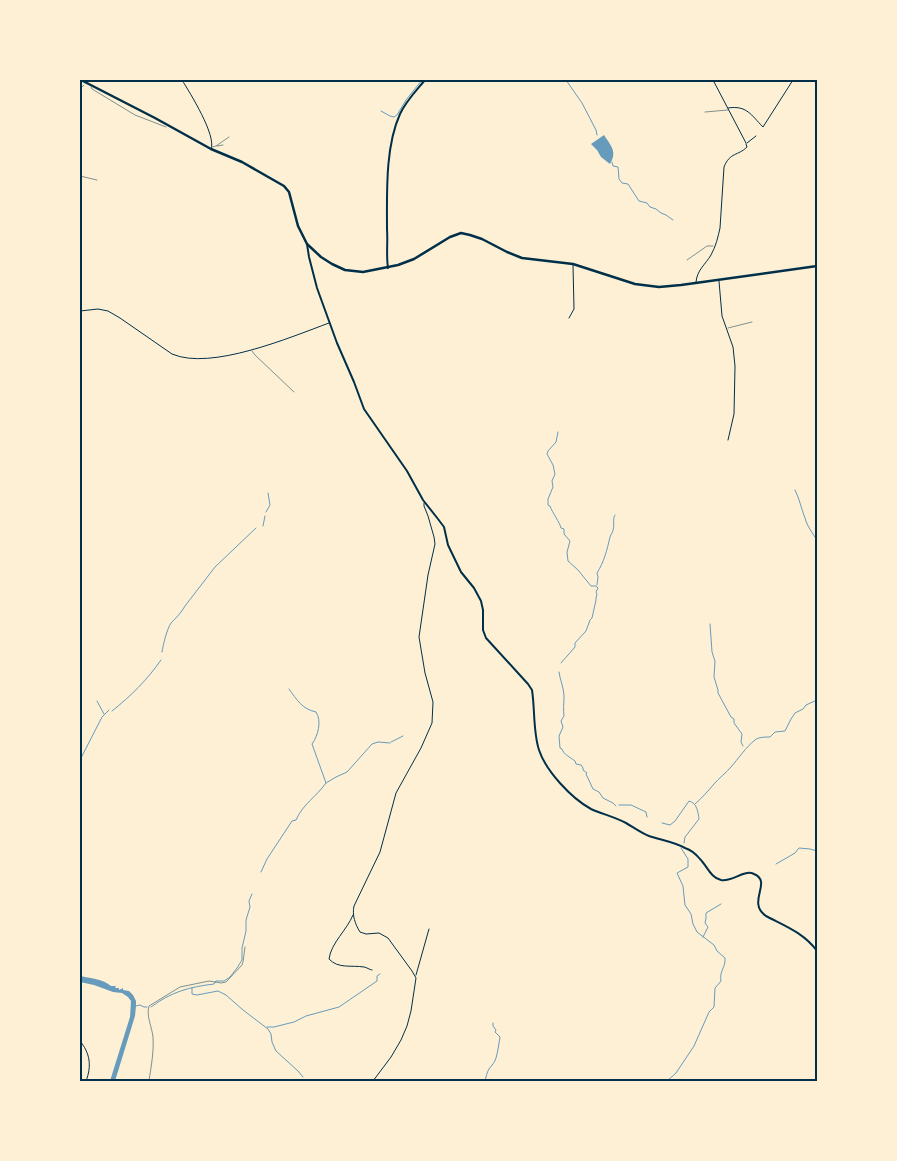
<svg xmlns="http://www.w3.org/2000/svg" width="897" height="1161" font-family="Arial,sans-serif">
  <rect width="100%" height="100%" fill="#fdf0d5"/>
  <g fill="#669bbc">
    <path d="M604 135C612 147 617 152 610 164L601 157 597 150 591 144Z"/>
    <path d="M80 976C90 978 103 979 111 986H116L115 988H119V990L123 988V990L129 991 133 995 136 1001V1006L135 1016 115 1081H110L130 1017 131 1001 128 997 122 993 113 992 94 985 80 982Z"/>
  </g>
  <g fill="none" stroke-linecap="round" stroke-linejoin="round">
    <g stroke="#669bbc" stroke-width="1">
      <path d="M566 80 582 103 596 130 597 135"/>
      <path d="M381 111 390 116 394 117 397 115 406 100 422 80"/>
      <path d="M612 162 613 166 618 167 619 179 622 183 628 184 639 201 647 203 650 207 656 209 661 213 666 215 673 220"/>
      <path d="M558 432 556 442 548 451 547 454 553 465 555 474 552 481 553 487 548 499V505L550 506C552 512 560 523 561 528L564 529V534L570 541 567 552 568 561 578 570 591 586H596L598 588 596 592 597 594 596 598V600L592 618 590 620 586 631 575 643V647L561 663"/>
      <path d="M795 490C800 500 801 508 805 518 807 526 813 534 817 540"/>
      <path d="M266 512 270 505 268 493"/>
      <path d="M263 526 265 516"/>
      <path d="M597 585 598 577 597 573C604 562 607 550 610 537 611 534 613 532 613 530 615 524 612 520 615 515"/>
      <path d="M710 624 712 652 715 661 714 677 718 690V693L731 717 734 719V723L742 734 741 742 743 746"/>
      <path d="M162 652C163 645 167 629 171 623 176 618 181 613 185 606L215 567 256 528"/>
      <path d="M559 672C560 680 564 688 564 696 564 703 563 710 564 716L561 721 563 727 559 736 560 748 562 749C564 755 570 757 575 761L576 764 581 765 583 768V770L587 773 586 774 593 789 599 792 603 798 613 803 616 806"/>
      <path d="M97 701 104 714"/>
      <path d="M112 711C131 696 147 680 161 660"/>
      <path d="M391 742 403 736"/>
      <path d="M80 760 102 717 109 710"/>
      <path d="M326 783 336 777 347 772 372 744 378 742 390 743"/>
      <path d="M695 804C702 798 708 791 714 784 719 778 726 773 731 767 738 759 746 747 755 740 759 737 765 737 770 737L775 732 785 731 791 719 795 713 803 709 806 705 817 700"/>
      <path d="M619 805H631L646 812 647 817"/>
      <path d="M662 823 670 825 675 821 689 801C697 803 698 812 699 819L685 837 684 843"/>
      <path d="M776 864 795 853 799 848 810 849 817 851"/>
      <path d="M261 872 267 859 292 821 296 820C303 804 316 797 326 783L312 744C318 736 322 721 316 712 302 709 297 700 289 689"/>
      <path d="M703 937 708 927 705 923 706 918V913L721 904"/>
      <path d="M192 988V994L197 995 218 991 226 995 243 1010 268 1029 271 1034 272 1042 276 1051 298 1071 303 1077"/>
      <path d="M136 1006 140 1005 144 1007H147"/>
      <path d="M151 1007C171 992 189 987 214 984L216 981H224L230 977 237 968 242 960V948L246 931V920L250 907 249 901 252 894"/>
      <path d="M267 1027H274L294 1022 306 1016 339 1007 377 981V976L380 974"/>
      <path d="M485 1081C486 1077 487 1072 489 1069 492 1065 495 1062 496 1058 498 1051 499 1043 500 1037L495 1032 496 1030 493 1026V1023"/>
      <path d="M667 1081 676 1073 694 1046 709 1012 714 1007 715 988 721 981C719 971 726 967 725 958L717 951 714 945 697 932 693 924 691 914 685 905 683 886 677 873 688 867V859L681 848"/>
    </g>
    <g stroke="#003049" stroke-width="0.5">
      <path d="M91 87 92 89 135 115 166 127"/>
      <path d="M80 89 84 85"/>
      <path d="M705 112 728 110"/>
      <path d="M217 146 223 145"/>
      <path d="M212 147 216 146 229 137"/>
      <path d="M80 176 97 180"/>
      <path d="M687 260 707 246H713"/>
      <path d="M728 328 752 322"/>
      <path d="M252 351 255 355 294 392"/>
      <path d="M149 1081C151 1067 154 1052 153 1037 152 1027 146 1016 149 1006L180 987 209 981 221 983 226 982 242 965 243 962 245 947"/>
    </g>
    <g stroke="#003049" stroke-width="1">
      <path d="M182 80C190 93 217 136 211 149"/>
      <path d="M713 80 746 143"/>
      <path d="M728 108C747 105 751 115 763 127L793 80"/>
      <path d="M747 143 756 136"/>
      <path d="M719 281 722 316 733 347 735 366 734 414 728 440"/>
      <path d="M696 282C697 270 705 265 711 255 716 246 718 237 720 228L724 167C730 152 738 156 747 147L746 144"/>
      <path d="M80 311 98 309 108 311 120 318 172 354C211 371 291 337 329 323"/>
      <path d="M569 318 574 309 573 265"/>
      <path d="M353 915C347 930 331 943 329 959 338 969 352 965 364 967 366 967 370 970 372 970"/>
      <path d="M416 975 429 929"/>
      <path d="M80 1041C90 1053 92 1066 86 1081"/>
      <path d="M373 1081 391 1057 401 1040 407 1026 411 1011 416 978 412 971 388 938 379 933 366 934 360 932C355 924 352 915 354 906L380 852 396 793 421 748 432 723 433 702 425 673 419 637 428 575 435 544 434 537 428 516 424 506V503"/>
    </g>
    <g stroke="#003049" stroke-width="2">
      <path d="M307 244 309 257 317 288 337 343 354 382 364 409 407 471 423 500 438 519 444 527 448 545 461 572 474 588 481 601 483 610V630L486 638 528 684 532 690C535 709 533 732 539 750 546 771 571 798 591 809 602 814 615 817 626 823 633 827 641 833 649 836 661 840 674 842 685 848 691 850 696 854 700 859 707 866 711 878 721 880 733 882 744 869 754 874 773 882 746 902 766 916 785 926 804 933 817 951"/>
      <path d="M388 268C386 255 388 242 387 229 387 194 385 147 400 114 406 101 416 91 425 80"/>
    </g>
    <path stroke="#003049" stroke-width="2.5" d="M81 80 155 118 211 149 242 162 284 186 289 192 298 226 307 244 321 257 332 264 345 270 363 272 398 265 414 259 450 237 461 233 470 235 482 239 507 252 522 258 573 264 635 284 659 287 681 285 817 266"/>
  </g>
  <rect width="897" height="1161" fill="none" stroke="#fdf0d5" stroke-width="162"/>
  <rect x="81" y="81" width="735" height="999" fill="none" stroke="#003049" stroke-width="2"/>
</svg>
